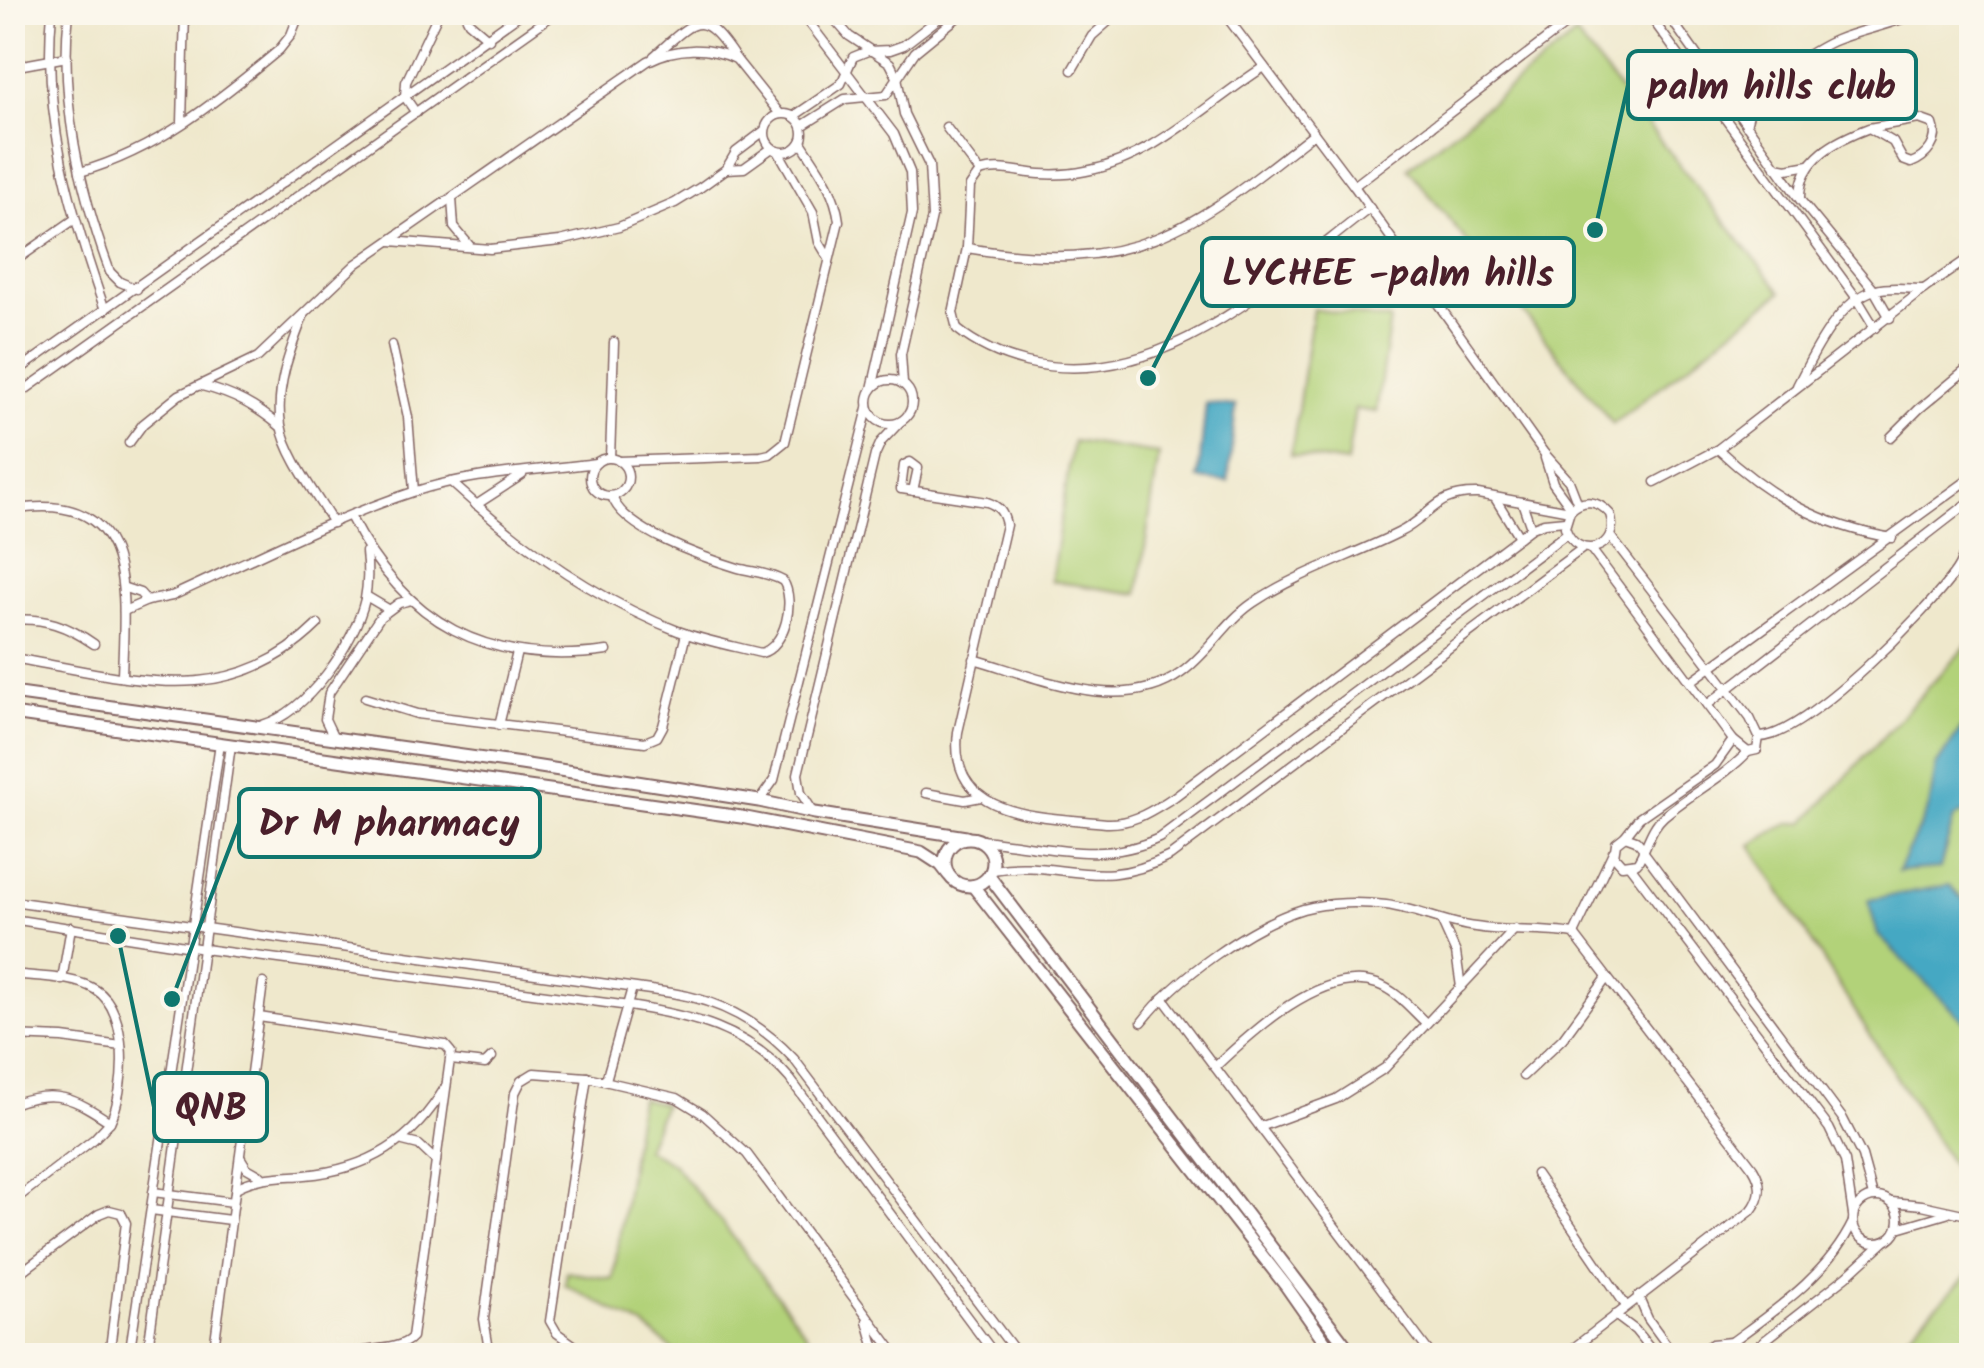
<svg xmlns="http://www.w3.org/2000/svg" width="1984" height="1368" font-family="Kalam,sans-serif">
  <rect width="100%" height="100%" fill="#fbf7ec"/>
  <filter id="ink" filterUnits="userSpaceOnUse"><feTurbulence type="fractalNoise" baseFrequency=".01" numOctaves="2"/><feDisplacementMap in="SourceGraphic" scale="20" xChannelSelector="R" yChannelSelector="G"/><feConvolveMatrix kernelMatrix="1 2 1 2 8 2 1 2 1" color-interpolation-filters="sRGB"/></filter>
  <filter id="wash" filterUnits="userSpaceOnUse"><feTurbulence type="fractalNoise" baseFrequency=".0048" numOctaves="4" result="noise"/><feDisplacementMap in="SourceGraphic" scale="40" xChannelSelector="R" yChannelSelector="G"/><feGaussianBlur stdDeviation="2.25" result="paint"/><feColorMatrix in="noise" values="0 0 0 0 0 0 0 0 0 0 0 0 0 0 0 0 0 1.4 0 .05"/><feComposite in="paint" operator="in"/></filter>
  <g filter="url(#wash)">
    <rect width="100%" height="100%" fill="#efe8cc"/>
    <g fill="#b2d279" stroke="#7e7852" stroke-width="2.5">
      <path d="M1576 35 1781 292 1613 424 1408 168Z"/>
      <path d="M1313 309 1390 320 1376 412 1355 409 1347 463 1291 455Z"/>
      <path d="M1073 441 1159 454 1138 594 1051 581Z"/>
      <path d="M1971 641V1196L1751 845 1788 823H1804Z"/>
      <path d="M640 1098 664 1104 646 1149 673 1164 724 1225 806 1334 813 1355H680L642 1325 565 1285 567 1272 613 1279Z"/>
      <path d="M1971 1271V1355H1888Z"/>
    </g>
    <g fill="#44a8c3" stroke="#476477" stroke-width="2.5">
      <path d="M1206 403 1236 406 1228 482 1198 479Z"/>
      <path d="M1971 721V808L1954 818 1940 868 1898 871 1929 807 1936 766 1963 726Z"/>
      <path d="M1949 885 1971 907V1028L1878 935 1868 900Z"/>
    </g>
  </g>
  <g filter="url(#ink)">
    <g fill="none" stroke-linecap="round" stroke-linejoin="round">
      <g stroke="#846563" stroke-width="11">
        <g id="street">
          <path d="M52 12C42 116 71 213 105 310"/>
          <path d="M69 12C59 101 80 190 110 272L120 282 137 289"/>
          <path d="M464 12 469 22 489 39"/>
          <path d="M801 12 894 134 910 172 912 213 872 389"/>
          <path d="M828 12 849 36 890 63 897 77 904 114 929 165 932 217 901 354 903 384"/>
          <path d="M1223 12 1354 186 1544 453 1569 481 1578 504"/>
          <path d="M1647 12 1858 300 1875 328"/>
          <path d="M1666 12 1801 201 1874 290 1890 318"/>
          <path d="M654 56C696 19 701 7 736 59"/>
          <path d="M12 67 67 57"/>
          <path d="M1264 67C1207 103 1155 158 1086 171 1072 174 1055 175 1040 174 1021 173 998 165 980 172L970 186 967 248 953 313 957 329C977 345 1002 356 1026 362 1160 394 1272 283 1370 208"/>
          <path d="M1072 70 1092 36 1119 12"/>
          <path d="M1723 93C1766 93 1797 56 1836 40 1863 29 1892 25 1919 12"/>
          <path d="M416 113 405 97 406 82 439 12"/>
          <circle cx="784" cy="133" r="19"/>
          <path d="M794 116 841 84 853 57 868 51 890 50 904 45 947 12"/>
          <path d="M182 123 185 12"/>
          <path d="M1746 125 1756 88"/>
          <path d="M802 126 845 99 886 95 915 52 964 12"/>
          <path d="M946 127 980 172"/>
          <path d="M778 151 813 212 819 242 828 257"/>
          <path d="M1776 167 1787 169 1809 165"/>
          <path d="M726 169 744 168 772 148"/>
          <path d="M80 172C156 151 219 100 279 50L291 35 300 12"/>
          <path d="M1354 186 1582 12"/>
          <path d="M1800 197C1800 158 1837 140 1869 128L1893 142 1903 160 1911 163C1927 157 1940 141 1933 124L1919 119 1869 128"/>
          <path d="M452 198 454 227 469 245"/>
          <path d="M391 241 490 249 560 241 619 227 675 203 701 187 726 169 736 152 764 131"/>
          <path d="M967 248C1134 276 1189 232 1314 133"/>
          <path d="M12 263 75 219"/>
          <path d="M303 317C290 350 275 388 281 425 286 455 317 496 333 523"/>
          <path d="M392 345 408 417 414 491"/>
          <path d="M12 375 523 12"/>
          <circle cx="890" cy="402" r="22"/>
          <path d="M202 386C234 394 256 406 281 427"/>
          <path d="M1797 386C1812 356 1840 298 1876 290 1890 286 1909 289 1924 289"/>
          <path d="M12 399 557 12"/>
          <path d="M1891 437 1919 409 1972 365"/>
          <path d="M129 443 143 424 179 395 258 357 356 264 648 61C676 47 708 46 736 59L780 114"/>
          <path d="M1718 449C1769 497 1822 526 1892 538"/>
          <path d="M610 458 614 342"/>
          <path d="M1545 458 1553 483 1572 509"/>
          <circle cx="609" cy="477" r="19"/>
          <path d="M619 461 761 456 770 454 785 442 839 221C835 190 818 168 801 142"/>
          <path d="M451 482C516 542 595 599 678 631 705 641 733 646 761 653 785 647 796 601 783 581 770 573 753 572 738 568 705 558 622 530 612 496"/>
          <path d="M1655 482 1718 449 1924 289 1972 256"/>
          <path d="M913 491 918 468 910 462 904 465 901 489H902L987 502C999 506 1004 513 1006 525L958 732C947 821 1045 816 1106 823 1134 824 1151 811 1174 797L1531 528 1544 523 1565 521"/>
          <path d="M1495 498 1519 537"/>
          <path d="M1522 502 1531 528"/>
          <path d="M476 505 522 475"/>
          <path d="M12 510C137 488 125 589 122 675"/>
          <path d="M350 516C405 624 487 667 607 651"/>
          <path d="M1591 549 1733 740 1748 752 1757 750 1759 737 1750 718 1611 537"/>
          <path d="M125 588 140 593 147 601"/>
          <path d="M366 596 388 609"/>
          <path d="M124 611 147 601 172 596C251 560 330 519 413 492 470 473 536 471 596 463"/>
          <path d="M12 620C44 617 68 626 94 644"/>
          <path d="M12 658C125 676 226 715 318 624"/>
          <path d="M974 659C1037 677 1121 716 1181 673 1209 653 1225 622 1253 603 1295 574 1352 556 1398 533 1433 516 1433 493 1478 494L1570 511C1583 498 1598 500 1610 514 1622 549 1576 563 1565 527L1570 511"/>
          <path d="M1690 682 1972 477"/>
          <path d="M365 698 417 714 645 742 657 737 663 726 686 634"/>
          <path d="M1707 705 1972 500"/>
          <path d="M262 725C307 713 355 643 365 599 368 583 368 568 366 552"/>
          <path d="M499 725 517 652"/>
          <path d="M1759 737C1804 738 1929 610 1956 571 1965 558 1967 542 1972 527"/>
          <path d="M334 738 325 719 329 693 380 617 399 603 411 600"/>
          <path d="M926 793 965 800 981 797"/>
          <path d="M759 801 774 780 868 408"/>
          <path d="M814 813 801 793 798 774 875 455 881 442 900 422"/>
          <path d="M1625 836 1639 818 1715 765 1733 740"/>
          <path d="M981 840C1044 845 1099 866 1159 838L1566 534"/>
          <path d="M1643 848 1636 840 1625 836 1616 843 1614 856 1622 865 1637 863C1647 848 1650 828 1664 816 1691 793 1723 778 1748 752"/>
          <path d="M1643 851 1843 1119 1862 1156 1873 1196"/>
          <path d="M1630 866 1829 1128 1845 1161 1853 1215"/>
          <path d="M992 870C1061 858 1096 894 1170 856L1583 548"/>
          <path d="M12 901 672 993C721 1001 760 1022 794 1059L1019 1356"/>
          <path d="M12 919 204 949 629 1006C692 1016 746 1028 790 1079L996 1356"/>
          <path d="M1442 922 1456 953 1461 987"/>
          <path d="M1574 934 1613 852"/>
          <path d="M12 974C38 977 74 976 96 990 130 1011 126 1091 110 1122"/>
          <path d="M62 980 71 927"/>
          <path d="M1163 998 1432 1356"/>
          <path d="M259 1017 445 1045 451 1052 412 1337C399 1352 361 1348 340 1356"/>
          <path d="M1142 1022C1175 979 1250 925 1303 909 1328 902 1361 902 1386 905 1417 909 1444 923 1475 927 1507 932 1541 929 1574 934L1753 1168C1763 1184 1762 1197 1751 1211L1563 1356"/>
          <path d="M12 1036 63 1038 121 1046"/>
          <path d="M451 1060 485 1064 492 1057"/>
          <path d="M1215 1067C1251 1033 1323 965 1377 984 1397 991 1411 1009 1426 1023"/>
          <path d="M1523 1076 1563 1038 1606 979"/>
          <path d="M587 1077 550 1321 557 1333 589 1356"/>
          <path d="M606 1080 632 988"/>
          <path d="M12 1104C56 1088 74 1098 110 1122L94 1139 12 1202"/>
          <path d="M1260 1127 1336 1099 1385 1068 1515 929"/>
          <path d="M403 1141 419 1145 436 1161"/>
          <path d="M240 1157 247 1168 261 1176"/>
          <path d="M1536 1174 1626 1306"/>
          <path d="M236 1188C258 1176 280 1177 305 1175 369 1169 413 1142 446 1086"/>
          <path d="M153 1192 233 1202"/>
          <circle cx="1876" cy="1220" r="23"/>
          <path d="M1892 1202 1922 1205 1972 1216"/>
          <path d="M151 1210 230 1220"/>
          <path d="M1898 1228 1946 1214"/>
          <path d="M12 1279 99 1214 109 1210 121 1213 126 1223 109 1356"/>
          <path d="M1638 1296 1648 1319 1675 1356"/>
          <path d="M1615 1315 1635 1330 1656 1356"/>
          <path d="M867 1321 877 1356"/>
          <path d="M129 1356 220 743"/>
          <path d="M147 1356 231 745"/>
          <path d="M213 1356 263 983"/>
          <path d="M490 1356 484 1319 515 1093 521 1081 534 1073 587 1077 677 1098 703 1114 747 1154 897 1356"/>
          <path d="M1694 1356 1712 1344 1731 1342"/>
          <path d="M1713 1356C1765 1316 1824 1282 1853 1222"/>
          <path d="M1745 1356 1847 1276 1884 1242"/>
        </g>
      </g>
      <g stroke="#846563" stroke-width="15">
        <g id="secondary">
          <path d="M12 693 521 764 759 801 815 813 966 837"/>
          <path d="M12 714 741 817 921 852 941 865 948 874"/>
          <circle cx="969" cy="862" r="24"/>
          <path d="M989 876 1354 1356"/>
          <path d="M973 886 1286 1286 1335 1356"/>
        </g>
      </g>
      <use href="#street" stroke="#fff" stroke-width="8"/>
      <use href="#secondary" stroke="#fff" stroke-width="11"/>
    </g>
  </g>
  <path fill="none" stroke="#0f766e" stroke-width="4" d="M1595 230L1628 85M1148 378L1202 272M172 999L239 823M118 936L154 1107"/>
  <g fill="#0f766e" stroke="#fbf7ec" stroke-width="4">
    <circle cx="1595" cy="230" r="10"/>
    <circle cx="1148" cy="378" r="10"/>
    <circle cx="172" cy="999" r="10"/>
    <circle cx="118" cy="936" r="10"/>
  </g>
  <g fill="#fbf7ec" stroke="#0f766e" stroke-width="4">
    <rect x="1628" y="51" width="288" height="68" rx="10"/>
    <rect x="1202" y="238" width="372" height="68" rx="10"/>
    <rect x="239" y="789" width="301" height="68" rx="10"/>
    <rect x="154" y="1073" width="113" height="68" rx="10"/>
  </g>
  <g font-size="38" text-anchor="middle" font-weight="bold" fill="#4a1f2b">
    <text x="1772" y="99">palm hills club</text>
    <text x="1388" y="286">LYCHEE -palm hills</text>
    <text x="389" y="836">Dr M pharmacy</text>
    <text x="211" y="1120">QNB</text>
  </g>
  <rect width="1984" height="1368" fill="none" stroke="#fbf7ec" stroke-width="50"/>
</svg>
